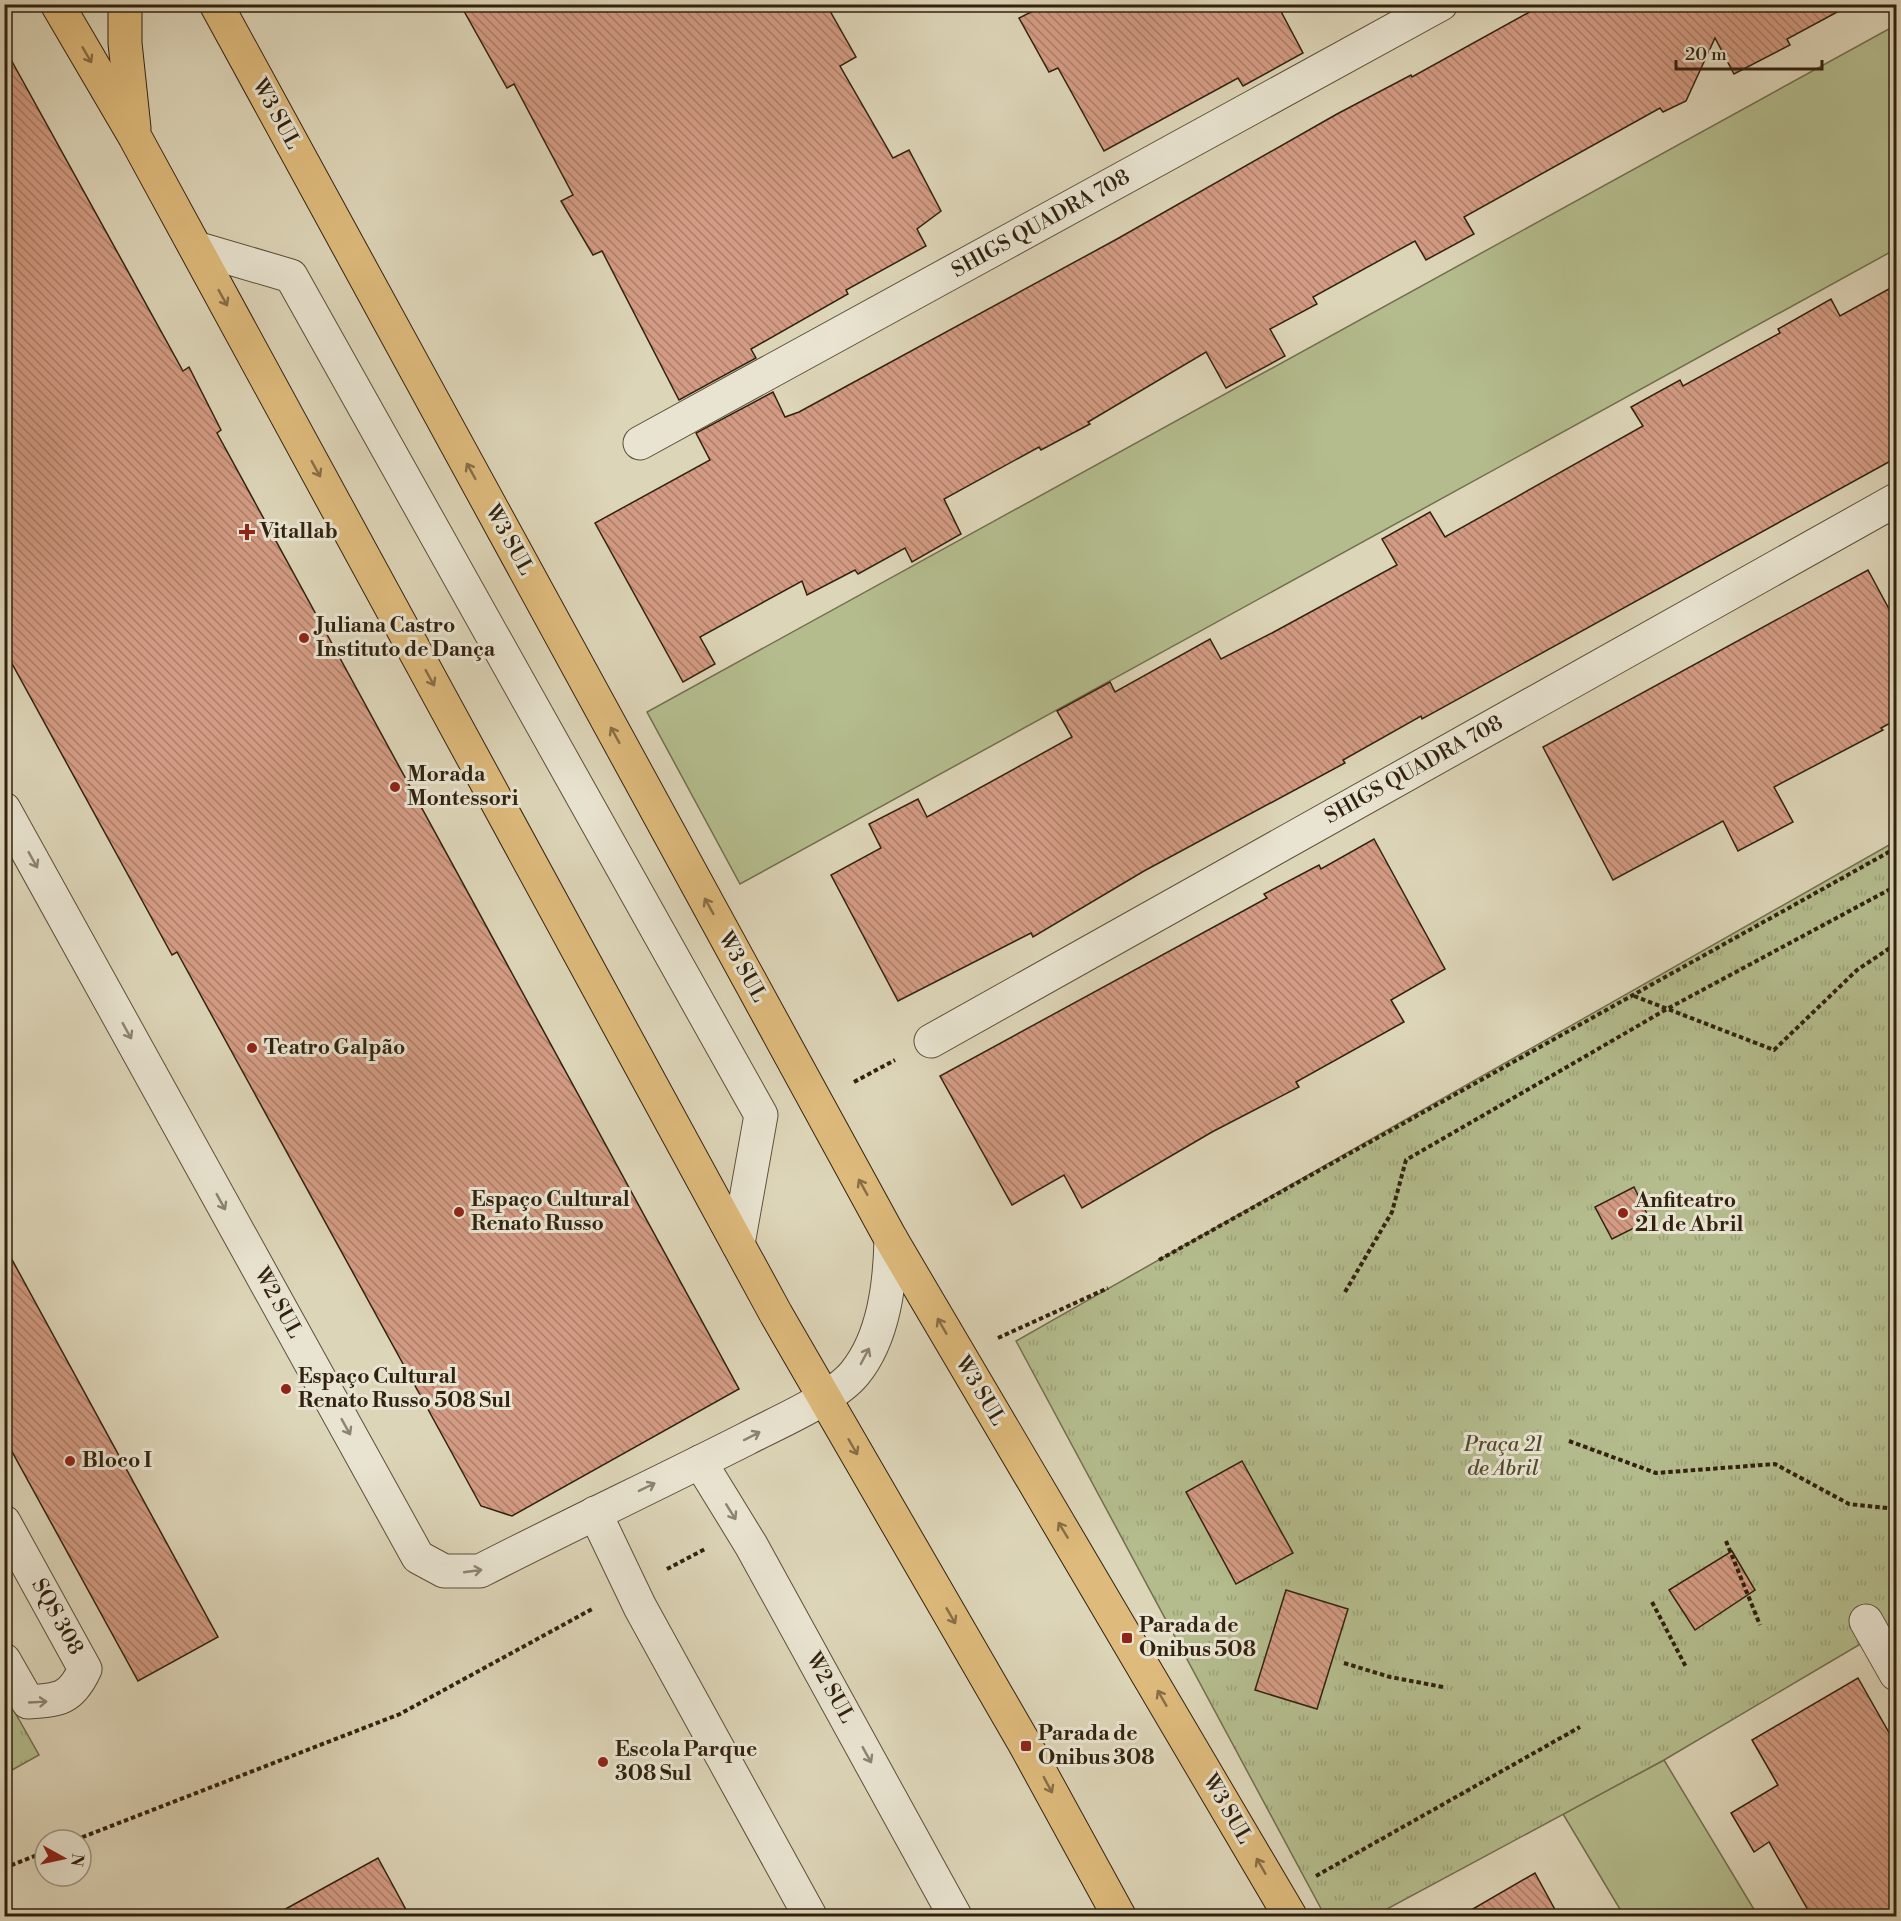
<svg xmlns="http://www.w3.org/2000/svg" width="1901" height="1921" font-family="'Libre Bodoni',serif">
  <defs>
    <pattern id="park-tufts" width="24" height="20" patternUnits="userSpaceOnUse" patternTransform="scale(1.5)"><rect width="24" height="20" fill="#b4bc8d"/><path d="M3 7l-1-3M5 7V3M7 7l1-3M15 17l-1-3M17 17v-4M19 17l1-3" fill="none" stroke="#9ba178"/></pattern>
    <pattern id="building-back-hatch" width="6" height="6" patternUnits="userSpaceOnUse" patternTransform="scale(1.5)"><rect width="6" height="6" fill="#d39b83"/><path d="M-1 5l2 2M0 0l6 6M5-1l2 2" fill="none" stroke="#ac7e6a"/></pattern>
  </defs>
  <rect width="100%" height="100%" fill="#ddd5b8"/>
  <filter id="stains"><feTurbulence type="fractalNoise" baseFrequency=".00333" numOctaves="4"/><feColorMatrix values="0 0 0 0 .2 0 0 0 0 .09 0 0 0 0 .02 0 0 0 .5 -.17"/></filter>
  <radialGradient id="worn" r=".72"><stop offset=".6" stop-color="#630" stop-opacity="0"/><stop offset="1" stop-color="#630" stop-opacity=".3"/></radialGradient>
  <g fill="#b4bc8d" stroke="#726f4e" stroke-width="1.5">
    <path d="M1896 25V249L740 884 647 712Z"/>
    <path d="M1664 1760 1758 1916H1624L1563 1814Z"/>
  </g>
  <g fill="url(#park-tufts)" stroke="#726f4e" stroke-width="1.5">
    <path d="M1896 841V1623L1664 1760 1374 1916H1325L1016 1341Z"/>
    <path d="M4 1693 39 1755 5 1774H4Z"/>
  </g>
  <g fill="url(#building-back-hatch)" stroke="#31220f" stroke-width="1.5">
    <path d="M460 4H826L856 57 840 66 893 158 909 150 941 211 917 229 926 246 846 290 848 294 751 349 756 358 679 400 602 251 593 255 561 201 573 195 514 84 507 88Z"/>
    <path d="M1047 4H1277L1303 53 1243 86 1238 78 1104 151 1058 68 1049 72 1019 18Z"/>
    <path d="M1544 4H1852L1787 39 1790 45 1734 74 1715 38 1686 101 1663 112 1660 108 1464 217 1474 234 1426 260 1415 241 1313 297 1317 304 1270 329 1285 356 1226 388 1206 352 1088 422 1090 424 1041 450 1039 447 944 499 961 534 912 562 905 548 858 574 855 570 807 595 802 581 700 637 715 664 683 682 595 523 710 460 696 433 773 392 785 417 799 412 1117 239 1337 114 1411 75 1412 77Z"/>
    <path d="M4 47 183 371 189 367 221 430 217 433 739 1389 512 1516 481 1506 177 952 172 955 4 649Z"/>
    <path d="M1896 285V458L1422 719 1421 716 1343 760 1345 763 1144 871 1033 937 1031 933 898 1001 831 875 881 848 869 824 918 799 927 817 1072 737 1057 711 1110 682 1115 692 1210 639 1221 659 1272 633 1397 565 1382 539 1430 512 1445 537 1643 426 1631 407 1680 380 1683 386 1780 333 1778 329 1831 299 1840 316Z"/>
    <path d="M1868 570 1896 622V720L1881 728 1883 730 1774 787 1793 822 1738 851 1723 821 1613 880 1543 747Z"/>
    <path d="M1374 839 1445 969 1391 1000 1404 1022 1296 1082 1299 1087 1212 1132 1082 1208 1064 1175 1012 1205 940 1076 1267 898 1264 894 1319 865 1321 869Z"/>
    <path d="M1634 1187 1650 1220 1612 1239 1595 1207Z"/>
    <path d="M4 1245 218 1637 138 1681 4 1437Z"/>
    <path d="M1242 1461 1293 1553 1236 1584 1186 1492Z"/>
    <path d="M1732 1551 1755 1590 1695 1630 1669 1590Z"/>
    <path d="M1286 1590 1348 1609 1317 1709 1255 1690Z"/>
    <path d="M1858 1678 1896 1745V1917H1812L1769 1842 1754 1852 1731 1813 1778 1785 1752 1740Z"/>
    <path d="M378 1858 410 1917H271Z"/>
    <path d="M1535 1873 1559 1917H1459Z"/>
  </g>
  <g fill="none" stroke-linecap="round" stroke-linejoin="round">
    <g stroke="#5c4f39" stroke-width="35">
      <g id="minor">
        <path d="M196 248 291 276 761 1115 738 1244"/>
        <path d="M640 443 1441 4"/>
        <path d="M4 809 418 1557 444 1571H480C568 1526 657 1484 746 1439 776 1423 834 1399 855 1373 884 1337 890 1284 891 1239"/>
        <path d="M931 1041 1896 500"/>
        <path d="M700 1462 751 1545 955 1916"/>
        <path d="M595 1513 640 1607 810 1916"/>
        <path d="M4 1522 85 1669C71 1699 60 1700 28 1702L4 1660"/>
        <path d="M1866 1621 1896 1674"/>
      </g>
    </g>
    <g stroke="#31220f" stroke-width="35">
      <g id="major">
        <path d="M57 4 135 137 776 1314 1026 1746 1119 1916"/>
        <path d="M125 4V43L134 128"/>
        <path d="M216 4 891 1239 1290 1916"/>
      </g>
    </g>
    <g stroke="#31220f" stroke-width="4" stroke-dasharray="4.5 3" stroke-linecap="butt">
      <path d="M1634 996 1774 1050 1857 970 1896 944"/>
      <path d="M854 1082 895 1060"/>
      <path d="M1159 1260 1896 848"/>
      <path d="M1345 1292 1392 1212 1406 1160 1667 1009 1896 886"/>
      <path d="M998 1338 1108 1288"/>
      <path d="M1569 1441 1656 1473 1775 1464 1849 1504 1896 1509"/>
      <path d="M1726 1541 1760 1625"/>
      <path d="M667 1569 705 1549"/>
      <path d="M1652 1602 1686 1667"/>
      <path d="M1344 1663 1390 1677 1443 1687"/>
      <path d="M75 1840 400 1714 594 1608"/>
      <path d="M4 1868 45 1852"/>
      <path d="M1316 1876 1580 1727"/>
    </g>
    <use href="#minor" stroke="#e9e4d1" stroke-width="33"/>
    <use href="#major" stroke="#deba7c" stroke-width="33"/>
  </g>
  <defs><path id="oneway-shaft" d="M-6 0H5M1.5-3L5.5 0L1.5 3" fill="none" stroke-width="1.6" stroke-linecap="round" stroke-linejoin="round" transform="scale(1.5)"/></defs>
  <g stroke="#886e46">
    <use href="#oneway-shaft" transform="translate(87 55) rotate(60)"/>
    <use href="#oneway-shaft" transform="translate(223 298) rotate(61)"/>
    <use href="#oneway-shaft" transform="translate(316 469) rotate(61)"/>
    <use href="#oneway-shaft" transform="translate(471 471) rotate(-119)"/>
    <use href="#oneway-shaft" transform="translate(430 678) rotate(61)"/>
    <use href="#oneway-shaft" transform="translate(615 735) rotate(-119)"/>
    <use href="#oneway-shaft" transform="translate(709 906) rotate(-119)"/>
    <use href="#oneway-shaft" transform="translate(863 1187) rotate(-119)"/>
    <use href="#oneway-shaft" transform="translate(942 1326) rotate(-120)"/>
    <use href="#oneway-shaft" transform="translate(853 1447) rotate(60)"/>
    <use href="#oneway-shaft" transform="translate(1063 1530) rotate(-121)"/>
    <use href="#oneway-shaft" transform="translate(951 1616) rotate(60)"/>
    <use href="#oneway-shaft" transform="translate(1162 1698) rotate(-120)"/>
    <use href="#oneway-shaft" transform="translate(1048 1785) rotate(62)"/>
    <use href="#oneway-shaft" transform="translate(1261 1866) rotate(-120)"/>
  </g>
  <g stroke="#8d8370">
    <use href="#oneway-shaft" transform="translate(33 860) rotate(61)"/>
    <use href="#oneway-shaft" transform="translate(127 1031) rotate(61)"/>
    <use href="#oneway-shaft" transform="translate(221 1202) rotate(61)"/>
    <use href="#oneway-shaft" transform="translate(865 1356) rotate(-62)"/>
    <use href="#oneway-shaft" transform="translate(346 1427) rotate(61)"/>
    <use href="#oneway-shaft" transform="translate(752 1436) rotate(-27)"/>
    <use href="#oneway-shaft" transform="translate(647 1487) rotate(-26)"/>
    <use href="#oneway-shaft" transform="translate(731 1512) rotate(58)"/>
    <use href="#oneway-shaft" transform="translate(473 1571) rotate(-8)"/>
    <use href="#oneway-shaft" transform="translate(38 1702) rotate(-3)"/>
    <use href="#oneway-shaft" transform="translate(867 1755) rotate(61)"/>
  </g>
  <g fill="#8f2418" stroke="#e9e4d1" stroke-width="2">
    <path d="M244 523h6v6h6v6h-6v6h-6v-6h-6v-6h6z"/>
    <circle cx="304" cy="638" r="6"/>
    <circle cx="395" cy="787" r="6"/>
    <circle cx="252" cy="1048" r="6"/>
    <circle cx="459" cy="1212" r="6"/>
    <circle cx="1623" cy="1213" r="6"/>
    <circle cx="286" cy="1389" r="6"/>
    <circle cx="70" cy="1461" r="6"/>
    <rect x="1121" y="1632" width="12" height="12" rx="3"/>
    <rect x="1020" y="1740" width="12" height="12" rx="3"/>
    <circle cx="603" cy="1762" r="6"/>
  </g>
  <g text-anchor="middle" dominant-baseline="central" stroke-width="6" stroke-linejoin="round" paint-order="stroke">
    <g font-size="21" fill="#31220f" stroke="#e9e4d1">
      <text transform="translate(276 114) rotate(61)">W3 SUL</text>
      <text transform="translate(1041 224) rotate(-29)">SHIGS QUADRA 708</text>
      <text transform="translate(509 540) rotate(61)">W3 SUL</text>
      <text transform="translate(1414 770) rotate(-29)">SHIGS QUADRA 708</text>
      <text transform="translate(742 967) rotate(61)">W3 SUL</text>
      <text transform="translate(278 1303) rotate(61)">W2 SUL</text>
      <text transform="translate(980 1391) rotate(59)">W3 SUL</text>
      <text transform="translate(57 1617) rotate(61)">SQS 308</text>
      <text transform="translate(830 1688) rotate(61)">W2 SUL</text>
      <text transform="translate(1227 1809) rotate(60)">W3 SUL</text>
    </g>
    <g font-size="21" font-weight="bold" fill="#31220f" stroke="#e9e4d1" text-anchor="start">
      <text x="260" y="532">Vitallab</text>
      <text x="316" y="626">Juliana Castro<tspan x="316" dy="24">Instituto de Dança</tspan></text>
      <text x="407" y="775">Morada<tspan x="407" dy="24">Montessori</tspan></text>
      <text x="264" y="1048">Teatro Galpão</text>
      <text x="471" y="1200">Espaço Cultural<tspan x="471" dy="24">Renato Russo</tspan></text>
      <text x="1635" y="1201">Anfiteatro<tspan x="1635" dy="24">21 de Abril</tspan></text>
      <text x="298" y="1377">Espaço Cultural<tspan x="298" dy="24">Renato Russo 508 Sul</tspan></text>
      <text x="82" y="1461">Bloco I</text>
      <text x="1139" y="1626">Parada de<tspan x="1139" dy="24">Onibus 508</tspan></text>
      <text x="1038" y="1734">Parada de<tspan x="1038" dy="24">Onibus 308</tspan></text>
      <text x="615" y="1750">Escola Parque<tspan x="615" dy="24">308 Sul</tspan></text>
    </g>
    <g font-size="21" font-style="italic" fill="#52482e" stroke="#e9e4d1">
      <text x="1503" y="1445">Praça 21<tspan x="1503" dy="24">de Abril</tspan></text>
    </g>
  </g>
  <rect width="1901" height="1921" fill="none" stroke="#ddd5b8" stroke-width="24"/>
  <rect x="6" y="6" width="1889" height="1909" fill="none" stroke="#31220f" stroke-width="3"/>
  <rect x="12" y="12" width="1877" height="1897" fill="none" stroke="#31220f" stroke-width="1.5"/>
  <g transform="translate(63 1858) rotate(98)"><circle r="28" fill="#e9e4d1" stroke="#9f9683" stroke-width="1.5"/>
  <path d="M0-4.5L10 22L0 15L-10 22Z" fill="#8f2418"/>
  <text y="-9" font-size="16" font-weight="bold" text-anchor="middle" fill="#31220f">N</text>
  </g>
  <path d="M1676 60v9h146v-9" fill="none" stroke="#31220f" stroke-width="3"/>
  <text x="1685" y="60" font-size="18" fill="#31220f" stroke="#e9e4d1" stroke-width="4.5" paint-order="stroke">20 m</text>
  <rect width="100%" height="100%" filter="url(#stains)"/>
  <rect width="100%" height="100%" fill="url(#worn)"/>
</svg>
